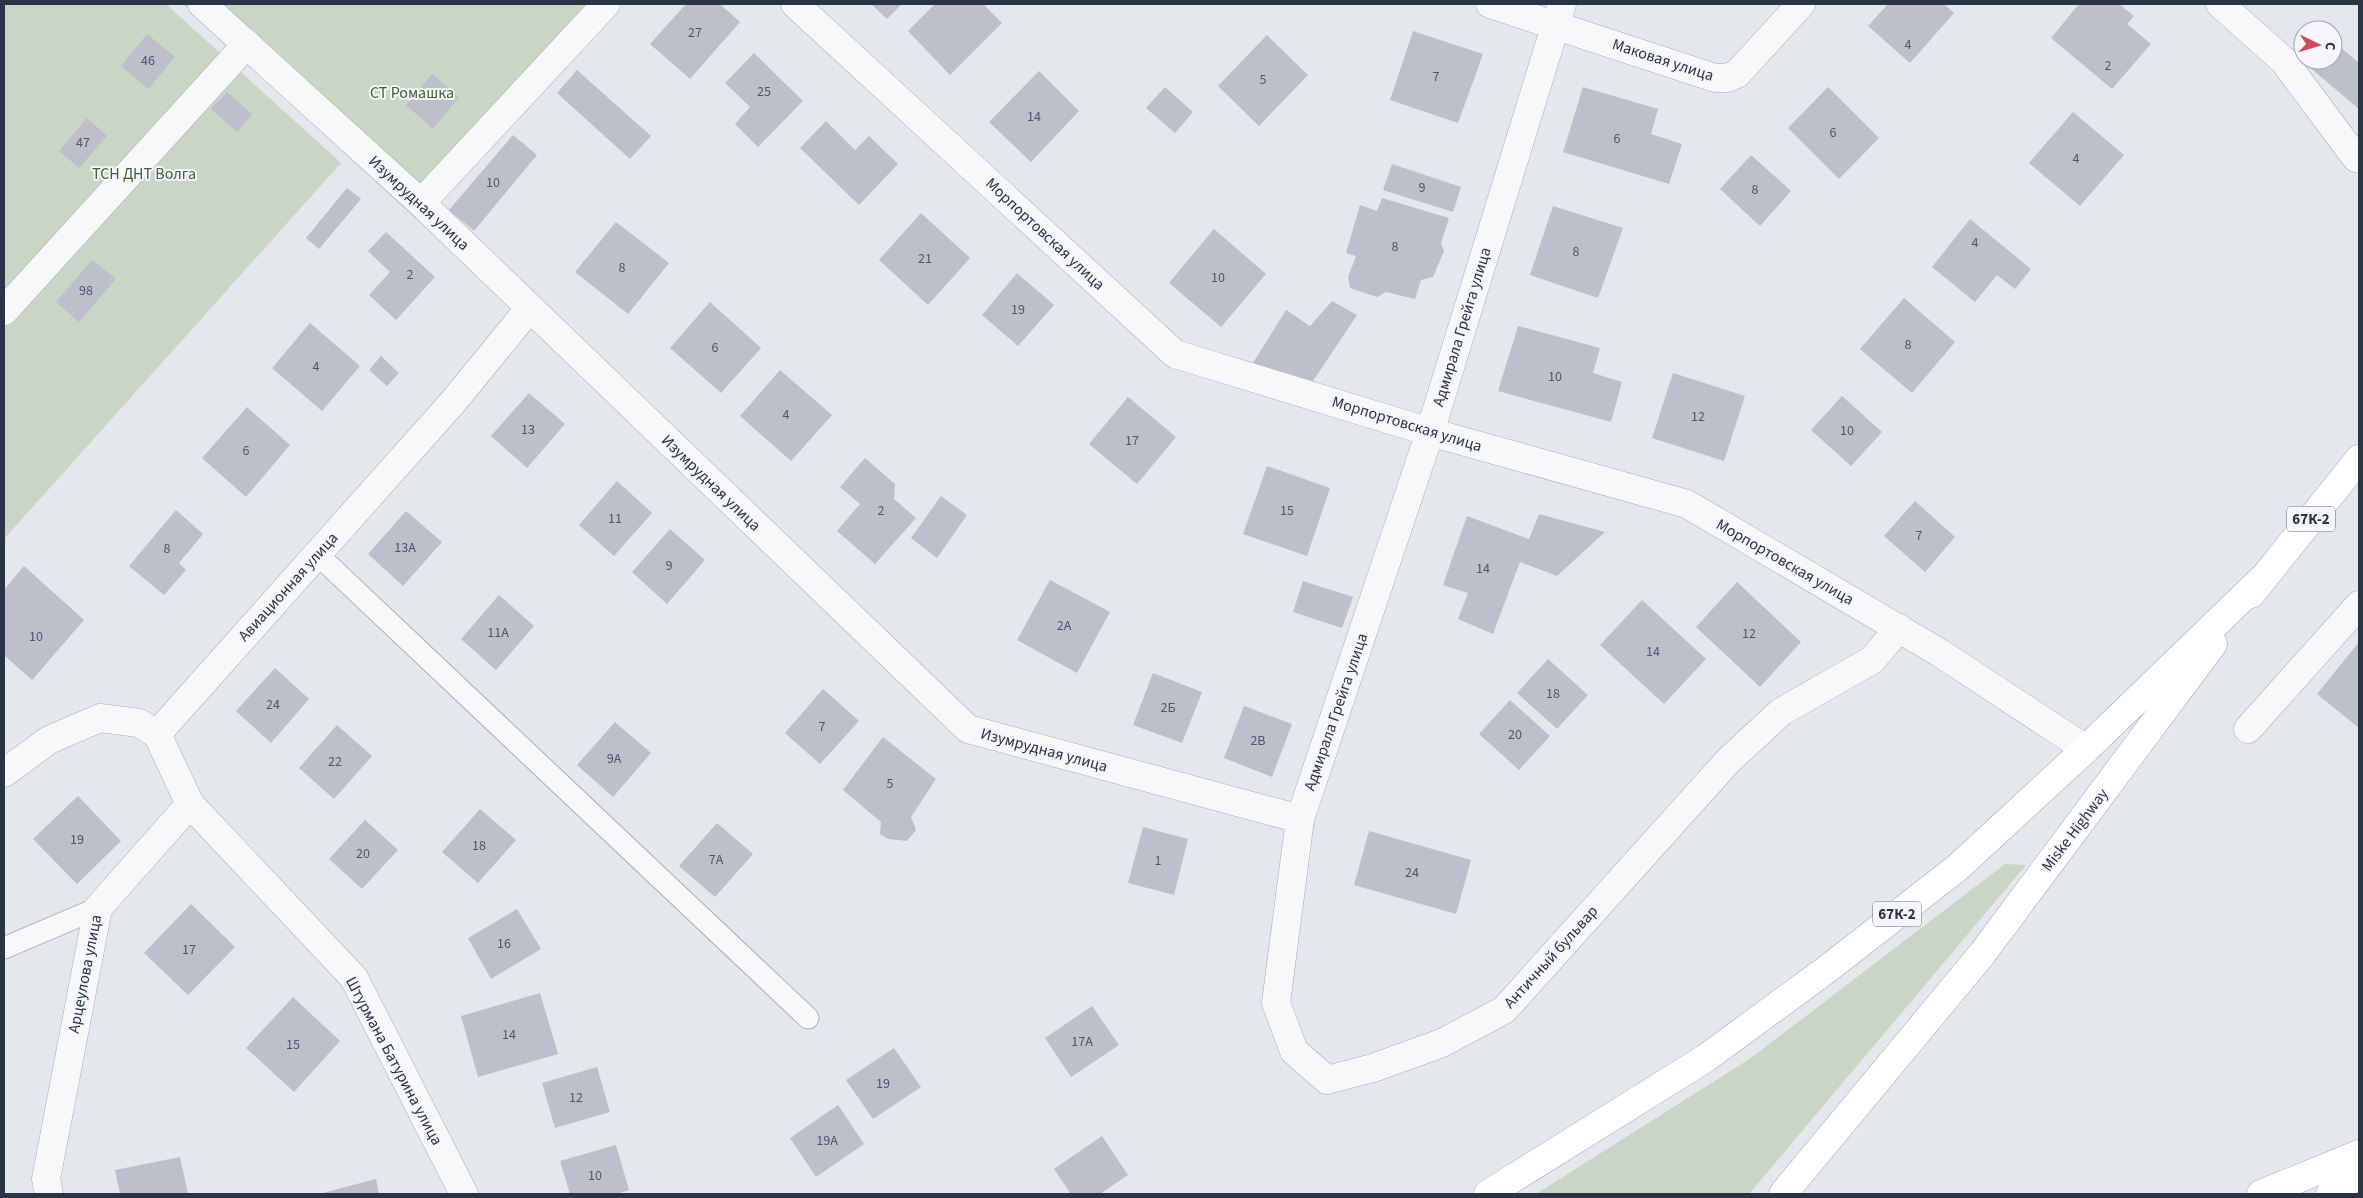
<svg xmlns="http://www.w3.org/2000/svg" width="2363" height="1198" font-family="'Source Sans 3',sans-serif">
  <rect width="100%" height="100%" fill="#e4e7ec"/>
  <g fill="#c9d6c5">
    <path d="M4 4H166L341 163 4 539Z"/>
    <path d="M183 4H617L416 219Z"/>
    <path d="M2005 864 2026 865 1749 1194H1536L1751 1058Z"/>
  </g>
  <g fill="#bbc0ca">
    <path d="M686 4H720L740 22 690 79 650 44Z"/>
    <path d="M871 4H902L887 19Z"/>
    <path d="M935 4H983L1002 23 950 75 908 31Z"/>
    <path d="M1888 4H1944L1954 13 1910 63 1868 26Z"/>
    <path d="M2079 4H2119L2134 16 2127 24 2151 44 2112 89 2051 38Z"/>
    <path d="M1413 31 1483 54 1458 123 1390 100Z"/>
    <path d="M147 34 175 57 148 89 121 66Z"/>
    <path d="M1267 35 1308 75 1259 126 1218 86Z"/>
    <path d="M2333 41 2359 63V109L2301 60H2333Z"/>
    <path d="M754 53 803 101 758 147 735 124 750 107 725 83Z"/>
    <path d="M577 70 651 136 630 159 557 93Z"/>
    <path d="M1039 71 1079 111 1031 162 989 122Z"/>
    <path d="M432 74 459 97 433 129 406 105Z"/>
    <path d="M1165 87 1193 112 1175 133 1146 108Z"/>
    <path d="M1583 87 1658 109 1651 134 1682 144 1669 184 1563 152Z"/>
    <path d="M1828 87 1879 138 1839 179 1788 128Z"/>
    <path d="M227 92 252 114 237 132 211 109Z"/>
    <path d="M2073 112 2124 155 2080 206 2029 163Z"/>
    <path d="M87 118 107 136 79 168 59 151Z"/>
    <path d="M826 121 855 150 869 136 898 164 859 205 800 148Z"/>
    <path d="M513 135 537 155 474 231 449 210Z"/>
    <path d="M1751 155 1791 191 1760 226 1720 189Z"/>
    <path d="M1392 164 1461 187 1453 212 1383 190Z"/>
    <path d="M347 188 361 199 319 249 306 238Z"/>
    <path d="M1382 198 1449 218 1441 243 1444 251 1433 277 1421 280 1415 299 1386 292 1377 297 1350 288 1348 277 1356 256 1346 253 1360 205 1377 211Z"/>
    <path d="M1553 206 1623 228 1598 298 1530 275Z"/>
    <path d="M921 213 970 258 928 305 879 260Z"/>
    <path d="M1970 219 2031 269 2015 289 1997 275 1975 302 1932 267Z"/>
    <path d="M616 222 669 263 628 314 575 272Z"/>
    <path d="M1214 229 1266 274 1221 327 1169 283Z"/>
    <path d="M386 232 435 277 396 320 369 295 390 272 368 251Z"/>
    <path d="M92 260 116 279 79 322 56 302Z"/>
    <path d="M1017 273 1054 305 1018 346 982 315Z"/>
    <path d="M1904 298 1955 342 1912 393 1860 349Z"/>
    <path d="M1332 301 1357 315 1313 381 1253 363 1286 310 1310 326Z"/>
    <path d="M710 302 761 348 721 393 670 348Z"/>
    <path d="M310 323 360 366 322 411 272 368Z"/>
    <path d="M1518 326 1600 348 1593 373 1622 382 1611 422 1498 391Z"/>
    <path d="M381 356 399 373 387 386 369 370Z"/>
    <path d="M780 370 832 415 791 461 740 416Z"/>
    <path d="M1673 373 1745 396 1724 461 1652 438Z"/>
    <path d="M529 393 565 424 527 468 491 436Z"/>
    <path d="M1842 396 1882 432 1851 466 1811 430Z"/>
    <path d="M1128 397 1176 437 1137 484 1089 444Z"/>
    <path d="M247 407 290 445 246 497 202 458Z"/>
    <path d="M865 458 895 484 894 499 916 518 875 564 837 531 860 504 840 487Z"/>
    <path d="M1267 466 1330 488 1307 556 1243 534Z"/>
    <path d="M617 481 652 513 614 556 579 525Z"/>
    <path d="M941 496 967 515 937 558 911 538Z"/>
    <path d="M1915 501 1955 537 1925 572 1884 536Z"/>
    <path d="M176 510 203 534 179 563 186 570 164 595 129 566Z"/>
    <path d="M406 511 442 542 403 586 368 554Z"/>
    <path d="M1539 514 1605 532 1557 576 1520 562 1493 634 1458 619 1468 593 1443 585 1467 516 1529 539Z"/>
    <path d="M670 529 705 560 667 604 632 572Z"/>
    <path d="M24 566 84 620 32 680 4 655V590Z"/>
    <path d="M1050 580 1110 612 1077 673 1017 640Z"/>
    <path d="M1303 581 1353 597 1342 628 1293 612Z"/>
    <path d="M1737 582 1801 642 1760 687 1696 627Z"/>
    <path d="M499 595 534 626 496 670 461 639Z"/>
    <path d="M1642 600 1706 659 1664 704 1600 645Z"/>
    <path d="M2359 642V728L2317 694Z"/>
    <path d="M1548 659 1588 695 1557 729 1517 693Z"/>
    <path d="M275 668 309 699 271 743 236 711Z"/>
    <path d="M1153 673 1202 692 1182 743 1133 725Z"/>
    <path d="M823 689 859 721 820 764 785 733Z"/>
    <path d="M1510 700 1550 736 1519 770 1479 734Z"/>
    <path d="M1244 706 1292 724 1272 777 1224 758Z"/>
    <path d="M615 722 651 753 613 797 577 765Z"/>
    <path d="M337 725 372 756 334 799 299 768Z"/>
    <path d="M883 737 936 779 911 817 916 830 907 841 888 839 880 834 881 822 843 790Z"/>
    <path d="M78 796 121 841 77 884 33 839Z"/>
    <path d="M480 809 516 840 478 883 442 852Z"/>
    <path d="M365 820 398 850 362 889 329 859Z"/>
    <path d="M717 823 753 854 715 897 679 866Z"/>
    <path d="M1143 827 1188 839 1174 895 1128 883Z"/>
    <path d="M1369 831 1471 860 1456 914 1354 885Z"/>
    <path d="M191 904 235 947 188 995 144 953Z"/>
    <path d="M517 909 541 949 491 979 468 938Z"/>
    <path d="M540 993 558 1054 478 1077 461 1016Z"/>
    <path d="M293 997 340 1041 294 1092 246 1048Z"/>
    <path d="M1092 1006 1119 1045 1071 1077 1045 1038Z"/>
    <path d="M894 1048 921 1087 873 1119 846 1080Z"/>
    <path d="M597 1067 610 1112 555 1128 542 1083Z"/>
    <path d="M838 1105 864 1144 816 1177 790 1138Z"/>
    <path d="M1102 1136 1128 1175 1100 1194H1071L1054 1169Z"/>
    <path d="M616 1145 629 1190 616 1194H570L560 1161Z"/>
    <path d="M180 1157 188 1194H120L115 1170Z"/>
    <path d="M376 1179 379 1194H319Z"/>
  </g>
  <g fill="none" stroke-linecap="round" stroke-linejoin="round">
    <g stroke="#a9aeb7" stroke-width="23">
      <g id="service">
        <path d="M317 554 808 1018"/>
        <path d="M4 948 98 908"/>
      </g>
    </g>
    <g stroke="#a9aeb7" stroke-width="29">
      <g id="minor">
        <path d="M202 4 421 203 968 729 1300 819"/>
        <path d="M795 4 1175 354 1430 432 1687 504 1940 653 2086 749"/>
        <path d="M1490 4 1715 78H1727L1737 74 1801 4"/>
        <path d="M1562 4 1430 432 1300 819 1276 1003 1294 1051 1327 1080 1373 1068 1442 1043 1504 1010 1729 760 1781 712 1872 660 1899 628"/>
        <path d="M2220 4 2284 61 2356 158 2359 159"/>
        <path d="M421 203 606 4"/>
        <path d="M4 311 247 44"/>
        <path d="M2248 729 2359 605"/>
        <path d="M157 734 453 402 529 309"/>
        <path d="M4 773 49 740 100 718 139 723 157 734"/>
        <path d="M190 804 354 978 464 1194"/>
        <path d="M49 1194 46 1179 98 908 190 804 157 734"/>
      </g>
    </g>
    <g stroke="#a3abb8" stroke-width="29">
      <g id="primary">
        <path d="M2251 594 2359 459"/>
        <path d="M1488 1194 1706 1058 1826 970 1957 868 2086 749 2262 579"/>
        <path d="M1783 1194 1982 954 2213 644"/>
        <path d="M2261 1194 2359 1154"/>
        <path d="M2330 1194 2359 1174"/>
      </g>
    </g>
    <use href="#service" stroke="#f7f8fa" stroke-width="21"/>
    <use href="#minor" stroke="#f7f8fa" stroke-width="28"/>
    <use href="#primary" stroke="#fff" stroke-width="28"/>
  </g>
  <g text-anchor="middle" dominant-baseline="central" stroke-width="4" stroke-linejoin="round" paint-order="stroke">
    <g font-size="14" fill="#4f5766">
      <text x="695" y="33">27</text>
      <text x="1908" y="45">4</text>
      <text x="148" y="61">46</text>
      <text x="2108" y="66">2</text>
      <text x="1436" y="77">7</text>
      <text x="1263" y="80">5</text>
      <text x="764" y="92">25</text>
      <text x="1034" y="117">14</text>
      <text x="1833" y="133">6</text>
      <text x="1617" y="139">6</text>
      <text x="83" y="143">47</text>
      <text x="2076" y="159">4</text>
      <text x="493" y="183">10</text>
      <text x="1422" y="188">9</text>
      <text x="1755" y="190">8</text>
      <text x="1975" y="243">4</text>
      <text x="1395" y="247">8</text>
      <text x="1576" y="252">8</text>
      <text x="925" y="259">21</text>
      <text x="622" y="268">8</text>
      <text x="410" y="275">2</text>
      <text x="1218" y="278">10</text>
      <text x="86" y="291">98</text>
      <text x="1018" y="310">19</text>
      <text x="1908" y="345">8</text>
      <text x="715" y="348">6</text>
      <text x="316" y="367">4</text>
      <text x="1555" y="377">10</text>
      <text x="786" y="415">4</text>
      <text x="1698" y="417">12</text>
      <text x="528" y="430">13</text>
      <text x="1847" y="431">10</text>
      <text x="1132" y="441">17</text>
      <text x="246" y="451">6</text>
      <text x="881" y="511">2</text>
      <text x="1287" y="511">15</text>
      <text x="615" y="519">11</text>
      <text x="1919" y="536">7</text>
      <text x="405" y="548">13А</text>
      <text x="167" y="549">8</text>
      <text x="669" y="566">9</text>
      <text x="1483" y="569">14</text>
      <text x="1064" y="626">2А</text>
      <text x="498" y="633">11А</text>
      <text x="1749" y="634">12</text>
      <text x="36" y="637">10</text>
      <text x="1653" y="652">14</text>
      <text x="1553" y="694">18</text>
      <text x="273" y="705">24</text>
      <text x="1168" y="708">2Б</text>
      <text x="822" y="727">7</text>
      <text x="1515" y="735">20</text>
      <text x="1258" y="741">2В</text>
      <text x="614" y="759">9А</text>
      <text x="335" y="762">22</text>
      <text x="890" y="784">5</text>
      <text x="77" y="840">19</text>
      <text x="479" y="846">18</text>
      <text x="363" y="854">20</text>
      <text x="716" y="860">7А</text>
      <text x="1158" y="861">1</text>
      <text x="1412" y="873">24</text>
      <text x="504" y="944">16</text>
      <text x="189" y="950">17</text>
      <text x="509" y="1035">14</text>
      <text x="1082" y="1042">17А</text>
      <text x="293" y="1045">15</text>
      <text x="883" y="1084">19</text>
      <text x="576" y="1098">12</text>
      <text x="827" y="1141">19А</text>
      <text x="595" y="1176">10</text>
    </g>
    <g fill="#f4f6f9" stroke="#676e7b" stroke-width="1">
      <rect x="2287" y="506.5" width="48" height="25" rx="4"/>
      <rect x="1873" y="901.5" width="48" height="25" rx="4"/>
    </g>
    <g font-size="15" font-weight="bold" fill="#2b3445">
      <text x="2311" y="519">67К-2</text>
      <text x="1897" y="914">67К-2</text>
    </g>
    <g font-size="16" fill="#2b3445" stroke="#f4f6f9">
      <text transform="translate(1663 60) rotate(18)">Маковая улица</text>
      <text transform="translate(419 203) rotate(43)">Изумрудная улица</text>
      <text transform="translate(1045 234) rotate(43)">Морпортовская улица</text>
      <text transform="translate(1462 327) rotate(-73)">Адмирала Грейга улица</text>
      <text transform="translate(1407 424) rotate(17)">Морпортовская улица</text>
      <text transform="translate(711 483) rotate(44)">Изумрудная улица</text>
      <text transform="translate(1785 562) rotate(30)">Морпортовская улица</text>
      <text transform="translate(288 587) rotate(-48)">Авиационная улица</text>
      <text transform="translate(1336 712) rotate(-71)">Адмирала Грейга улица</text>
      <text transform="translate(1044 750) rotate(15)">Изумрудная улица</text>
      <text transform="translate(2075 830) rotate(-53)">Miske Highway</text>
      <text transform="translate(1551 957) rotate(-48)">Античный бульвар</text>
      <text transform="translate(85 974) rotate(-79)">Арцеулова улица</text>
      <text transform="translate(394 1061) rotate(62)">Штурмана Батурина улица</text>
    </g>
    <g font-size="16" fill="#3f6138" stroke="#f4f6f9">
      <text x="412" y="93">СТ Ромашка</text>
      <text x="144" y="174">ТСН ДНТ Волга</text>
    </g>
  </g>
  <rect width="2363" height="1198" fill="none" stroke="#2b3445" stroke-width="10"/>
  <g transform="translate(2318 45) rotate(95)"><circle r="24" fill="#f4f6f9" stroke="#a4a8b1"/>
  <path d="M0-4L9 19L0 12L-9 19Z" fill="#d1495b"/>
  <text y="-8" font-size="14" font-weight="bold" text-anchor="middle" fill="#2b3445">С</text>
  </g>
</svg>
